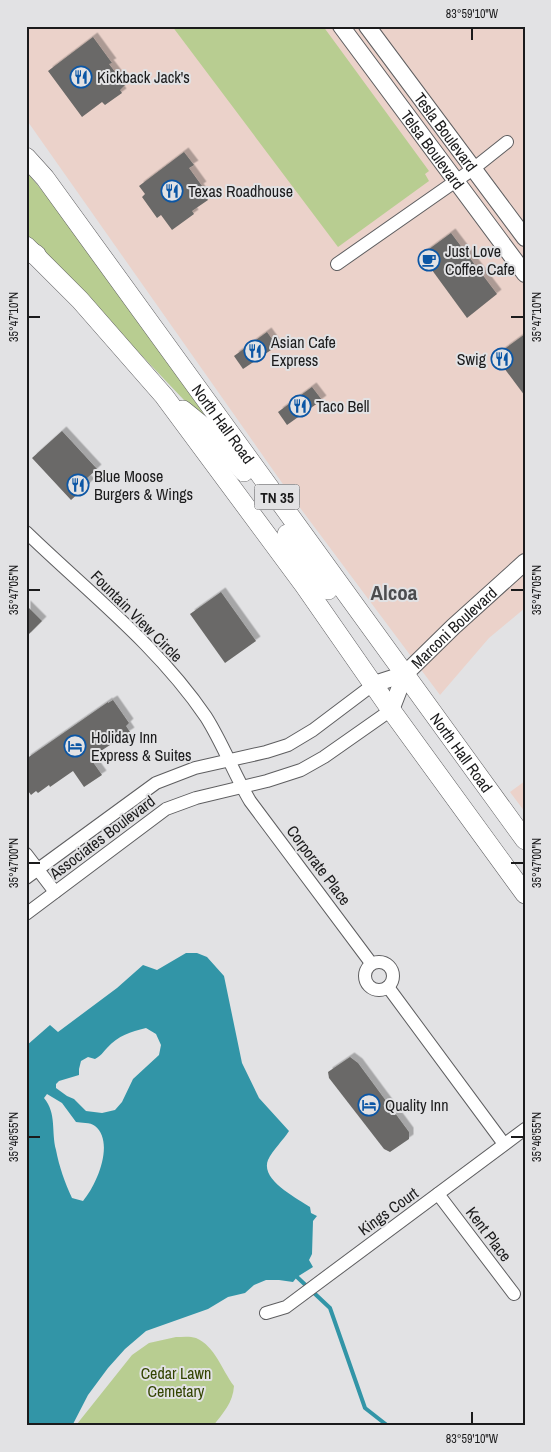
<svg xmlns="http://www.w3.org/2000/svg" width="551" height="1452" font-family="'Archivo Narrow',sans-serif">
  <defs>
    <filter id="shadow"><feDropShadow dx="4.5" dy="-4.5" stdDeviation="0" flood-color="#0004"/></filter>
  </defs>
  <rect width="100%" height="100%" fill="#e2e2e4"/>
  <g fill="#ebd2ca">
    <path d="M26 26H525V608L489 638 440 695 292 497 26 119Z"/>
    <path d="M525 781V812L510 792Z"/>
  </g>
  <g fill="#b8cd91">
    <path d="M172 26H323L429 171 425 174 429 181 338 247Z"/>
    <path d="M26 171 58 210 240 459 88 299 26 237Z"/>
    <path d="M176 1337C182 1337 190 1336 196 1338 215 1346 222 1370 234 1386 233 1403 223 1413 213 1426H80L77 1424 132 1355 149 1343Z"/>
  </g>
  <path fill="#3295a7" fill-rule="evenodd" d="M186 953H197L207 957 224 976 242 1063 259 1098 289 1131C284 1139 272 1151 268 1160 260 1180 297 1198 310 1207L311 1213 317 1216 313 1221 312 1254 309 1260 313 1267 297 1277 293 1282 279 1280H266L254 1285 245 1293 228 1297 208 1309 146 1331 125 1349 108 1368 88 1395 72 1426H26V1060L29 1058 26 1055V1046L50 1025 58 1032 117 988 143 965 157 970ZM146 1028 156 1034 161 1045 159 1055 133 1079 122 1102 115 1110 102 1113 86 1111 74 1099 67 1096 56 1088V1084L59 1081 79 1075V1069L81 1061 88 1057 95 1059C101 1056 103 1052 107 1048 119 1035 130 1032 146 1028ZM47 1094 62 1103 76 1122C81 1123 90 1122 95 1126 115 1142 97 1185 83 1201L72 1198C65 1183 59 1166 56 1150 51 1131 57 1114 44 1098Z"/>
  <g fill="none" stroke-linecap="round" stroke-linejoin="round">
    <path stroke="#3295a7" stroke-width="4" d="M297 1277 330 1308 365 1408 388 1426"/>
  </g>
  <g fill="#6a6967" filter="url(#shadow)">
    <path d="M93 37 112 63 109 64 125 85 120 90 122 93 105 105 102 102 82 117 48 71Z"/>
    <path d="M184 152 194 165 189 168 202 186 199 188 208 200 192 211 194 214 172 230 161 215 157 218 142 197 145 194 139 186Z"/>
    <path d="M451 233 497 294 467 318 421 255Z"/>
    <path d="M267 332 277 346 243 369 234 356Z"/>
    <path d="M525 334V396L495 356Z"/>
    <path d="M312 387 322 400 287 425 278 412Z"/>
    <path d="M62 431 97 469 86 479 90 483 71 500 32 458Z"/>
    <path d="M221 592 256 641 225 663 190 614Z"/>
    <path d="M26 605 42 621 26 637Z"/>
    <path d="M113 700 129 723 126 726 130 732 90 758 102 775 84 787 73 771 50 787 49 785 38 793 36 791 31 795 26 788V759L108 702V703Z"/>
    <path d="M350 1057 358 1063 409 1132V1139L390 1152 384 1149 329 1078 328 1072Z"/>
  </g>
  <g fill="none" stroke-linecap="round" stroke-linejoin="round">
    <g stroke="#5e5e60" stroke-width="14">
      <g id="minor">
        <path d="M337 264 473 169 507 142"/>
        <path d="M26 532C88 592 157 645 206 717 223 744 234 774 250 801L371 963"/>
        <path d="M26 854 55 892"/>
        <path d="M26 878 156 783 195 768 266 752 288 745 313 730 374 684"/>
        <path d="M26 914 166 809 196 798 267 781 301 770 324 757 391 710"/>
        <circle cx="379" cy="976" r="14"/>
        <path d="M388 987 504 1144"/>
        <path d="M438 1194 514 1294"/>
        <path d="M266 1313 286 1307 525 1129"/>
      </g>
    </g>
    <g stroke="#5e5e60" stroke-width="18">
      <g id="secondary">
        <path id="s1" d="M341 26 525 274"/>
        <path id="s2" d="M367 26 525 238"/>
        <path d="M374 684 405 674"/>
        <path id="s3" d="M391 710 405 674 453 627 525 562"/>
      </g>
    </g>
    <g stroke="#5e5e60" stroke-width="20">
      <g id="primary">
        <path id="s4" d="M26 157 45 178 525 840"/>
        <path d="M26 246 80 300 164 396 304 585 391 710 525 894"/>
        <path d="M183 410 210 432 244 472"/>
        <path d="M287 534 328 590"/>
      </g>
    </g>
    <g stroke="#5e5e60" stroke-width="21">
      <path id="trunk" d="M26 249 36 255"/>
    </g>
    <use href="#minor" stroke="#fff" stroke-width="12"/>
    <use href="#secondary" stroke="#fff" stroke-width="16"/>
    <use href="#primary" stroke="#fff" stroke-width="19"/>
    <use href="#trunk" stroke="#fff" stroke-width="20"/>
  </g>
  <path fill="none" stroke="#1b1b1c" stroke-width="2" d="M472 28V40M28 317H40M511 317H524M28 590H40M511 590H524M28 863H40M511 863H524M28 1137H40M511 1137H524M472 1412V1424"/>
  <defs>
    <g id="restaurant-ring" transform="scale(1.125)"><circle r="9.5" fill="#e2e2e4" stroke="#0b56a5" stroke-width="1.5"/><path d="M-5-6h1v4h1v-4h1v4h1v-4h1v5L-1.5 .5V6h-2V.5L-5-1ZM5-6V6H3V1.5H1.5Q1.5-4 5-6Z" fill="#0b56a5"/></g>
    <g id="cafe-ring" transform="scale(1.125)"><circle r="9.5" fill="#e2e2e4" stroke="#0b56a5" stroke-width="1.5"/><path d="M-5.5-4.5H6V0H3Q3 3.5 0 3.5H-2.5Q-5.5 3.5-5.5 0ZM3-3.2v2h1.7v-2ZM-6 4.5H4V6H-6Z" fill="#0b56a5"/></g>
    <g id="hotel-ring" transform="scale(1.125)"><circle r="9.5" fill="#e2e2e4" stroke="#0b56a5" stroke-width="1.5"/><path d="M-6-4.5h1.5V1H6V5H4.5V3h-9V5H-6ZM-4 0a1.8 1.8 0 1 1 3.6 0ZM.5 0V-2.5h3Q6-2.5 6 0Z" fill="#0b56a5"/></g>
  </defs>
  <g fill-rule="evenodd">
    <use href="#restaurant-ring" x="81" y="77"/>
    <use href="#restaurant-ring" x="172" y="191"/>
    <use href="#cafe-ring" x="429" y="260"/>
    <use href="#restaurant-ring" x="255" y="351"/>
    <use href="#restaurant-ring" x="502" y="359"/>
    <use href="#restaurant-ring" x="300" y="406"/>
    <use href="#restaurant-ring" x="78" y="485"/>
    <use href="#hotel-ring" x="75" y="746"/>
    <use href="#hotel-ring" x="369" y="1105"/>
  </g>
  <g text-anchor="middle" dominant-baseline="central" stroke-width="4" stroke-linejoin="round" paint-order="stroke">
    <rect fill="#e2e2e4" stroke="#575758" stroke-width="1" x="254.5" y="484.5" width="45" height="25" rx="4"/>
    <g font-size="15" font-weight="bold" fill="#1b1b1c">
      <text x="277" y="497">TN 35</text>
    </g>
    <g font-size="16" fill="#1b1b1c" stroke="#e2e2e4" text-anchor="start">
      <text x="97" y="77">Kickback Jack's</text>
      <text x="188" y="191">Texas Roadhouse</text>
      <text x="445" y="251">Just Love<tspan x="445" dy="18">Coffee Cafe</tspan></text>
      <text x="271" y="342">Asian Cafe<tspan x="271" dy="18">Express</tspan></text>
      <text x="486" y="359" text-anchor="end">Swig</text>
      <text x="316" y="406">Taco Bell</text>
      <text x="94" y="476">Blue Moose<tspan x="94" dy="18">Burgers &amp; Wings</tspan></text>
      <text x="91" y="737">Holiday Inn<tspan x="91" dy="18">Express &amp; Suites</tspan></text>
      <text x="385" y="1105">Quality Inn</text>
    </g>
    <g font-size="16" fill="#1b1b1c" stroke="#e2e2e4">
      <text stroke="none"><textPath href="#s2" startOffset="132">Tesla Boulevard</textPath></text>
      <text stroke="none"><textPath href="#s1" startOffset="154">Telsa Boulevard</textPath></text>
      <text stroke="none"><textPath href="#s4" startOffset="332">North Hall Road</textPath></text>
      <text transform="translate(137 616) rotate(45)">Fountain View Circle</text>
      <text stroke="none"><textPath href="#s3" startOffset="106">Marconi Boulevard</textPath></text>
      <text stroke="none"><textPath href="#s4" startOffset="738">North Hall Road</textPath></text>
      <text transform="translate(102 837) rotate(-37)">Associates Boulevard</text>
      <text transform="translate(319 865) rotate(53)">Corporate Place</text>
      <text transform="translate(388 1211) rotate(-36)">Kings Court</text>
      <text transform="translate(489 1234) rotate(53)">Kent Place</text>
    </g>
    <g font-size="16" fill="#334402" stroke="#e2e2e4">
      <text x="176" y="1373">Cedar Lawn<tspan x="176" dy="18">Cemetary</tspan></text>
    </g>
    <g font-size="21" font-weight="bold" fill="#4c4c4e" stroke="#e2e2e4">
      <text x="394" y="592">Alcoa</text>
    </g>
  </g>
  <rect width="551" height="1452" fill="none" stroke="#e2e2e4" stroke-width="55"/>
  <rect x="28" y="28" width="496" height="1396" fill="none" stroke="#1b1b1c" stroke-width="2"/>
  <g font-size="12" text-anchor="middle" fill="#1b1b1c">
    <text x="472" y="18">83°59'10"W</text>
    <text transform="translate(14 317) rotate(-90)" y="4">35°47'10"N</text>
    <text transform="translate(537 317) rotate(-90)" y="4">35°47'10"N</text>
    <text transform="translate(14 590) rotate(-90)" y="4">35°47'05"N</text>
    <text transform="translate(537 590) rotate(-90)" y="4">35°47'05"N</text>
    <text transform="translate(14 863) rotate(-90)" y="4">35°47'00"N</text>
    <text transform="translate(537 863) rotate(-90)" y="4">35°47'00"N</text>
    <text transform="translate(14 1137) rotate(-90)" y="4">35°46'55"N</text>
    <text transform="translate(537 1137) rotate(-90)" y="4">35°46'55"N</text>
    <text x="472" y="1443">83°59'10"W</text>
  </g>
</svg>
